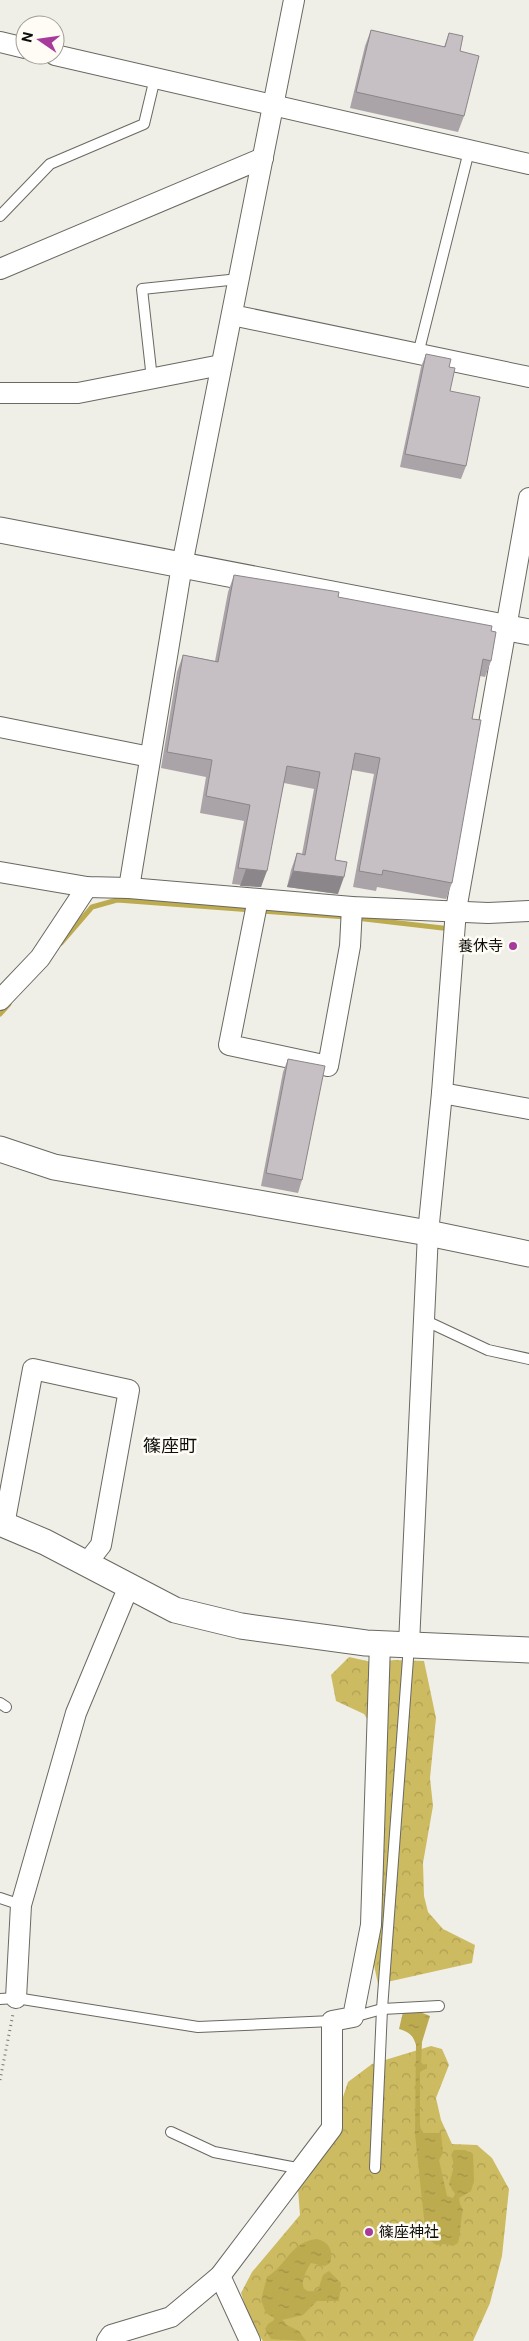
<svg xmlns="http://www.w3.org/2000/svg" width="529" height="2341" font-family="Roboto,'Noto Sans JP',sans-serif">
  <defs>
    <pattern id="forest-crowns" width="20" height="18" patternUnits="userSpaceOnUse" patternTransform="scale(1.25)"><rect width="20" height="18" fill="#cdbb61"/><path d="M2 6a3 3 0 1 1 6 0M12 15a3 3 0 1 1 6 0" fill="none" stroke="#afa053"/></pattern>
    <pattern id="water-ripples" width="26" height="14" patternUnits="userSpaceOnUse" patternTransform="scale(1.25)"><rect width="26" height="14" fill="#bdab50"/><path d="M2 4q2-2 4 0t4 0M15 11q2-2 4 0t4 0" fill="none" stroke="#a19244"/></pattern>
  </defs>
  <rect width="100%" height="100%" fill="#f0efe7"/>
  <g fill="url(#forest-crowns)">
    <path d="M349 1657 376 1663 394 1660 424 1661 436 1718 430 1778 433 1806 423 1863 424 1896 428 1912 443 1929 475 1945 472 1963 378 1984 370 1946 378 1736 364 1714 336 1701 331 1675Z"/>
    <path d="M431 2046 442 2049 449 2065 436 2098 441 2120 452 2144 477 2145 492 2158 509 2189 502 2256 490 2303 473 2341H263L251 2324 241 2293 252 2272 300 2215 298 2189 342 2100 348 2082 372 2064Z"/>
  </g>
  <g fill="url(#water-ripples)">
    <path d="M403 2012H420L430 2016 422 2042 421 2065 427 2064V2068L420 2072V2125L422 2133H441L443 2153 439 2160 447 2196 453 2198 455 2194 449 2184C452 2173 456 2166 451 2155L454 2150H465L473 2154 474 2181 471 2191 459 2198 460 2204 463 2210C460 2221 461 2232 458 2243L453 2246 445 2244 436 2245 426 2237 415 2134 416 2045C413 2035 409 2032 399 2029Z"/>
    <path d="M317 2239C329 2242 334 2251 330 2263L325 2266 311 2263C303 2274 295 2297 318 2290L323 2275 329 2271 341 2283 339 2301H317L303 2315 282 2320 285 2324 299 2331 306 2341 271 2339 265 2329 268 2324 274 2320V2318L266 2313 261 2300 267 2277C288 2264 290 2242 317 2239Z"/>
  </g>
  <g fill="none" stroke-linecap="round" stroke-linejoin="round">
    <g stroke="#bdab50" stroke-width="5">
      <path d="M261 911 347 917"/>
      <path d="M356 918 451 929"/>
      <path d="M61 943 92 907 117 900 252 910"/>
      <path d="M0 1014 9 1004"/>
    </g>
    <g stroke="#696861" stroke-width="12">
      <g id="service">
        <path d="M0 216 50 164 144 124 155 78"/>
        <path d="M418 354 469 151"/>
        <path d="M152 379 142 289 239 279"/>
        <path d="M424 1320 488 1350 529 1359"/>
        <path d="M0 1703 6 1707"/>
        <path d="M0 1898 21 1905"/>
        <path d="M0 1999 16 1998 198 2027 332 2021"/>
        <path d="M353 2017 382 2009 439 2006"/>
        <path d="M171 2132 214 2152 302 2169"/>
        <path d="M375 2168 382 2009 409 1645"/>
      </g>
    </g>
    <g stroke="#696861" stroke-width="22">
      <g id="minor">
        <path d="M0 42 25 48"/>
        <path d="M55 55 529 164"/>
        <path d="M0 269 263 158"/>
        <path d="M232 315 529 377"/>
        <path d="M0 393H78L221 365"/>
        <path d="M0 727 150 757"/>
        <path d="M0 872 87 887 129 888 352 907 488 913 529 911"/>
        <path d="M129 888 182 565 294 0"/>
        <path d="M258 899 229 1045 328 1066 350 946 352 907"/>
        <path d="M0 1000 40 958 87 887"/>
        <path d="M442 1093 529 1109"/>
        <path d="M4 1525 33 1369 129 1390 101 1545 86 1564"/>
        <path d="M409 1644 428 1233 442 1093 456 910 529 498"/>
        <path d="M16 1998 21 1905 76 1713 129 1586"/>
        <path d="M220 2276 250 2341"/>
        <path d="M107 2341 111 2335 171 2317 220 2276 332 2128V2021L353 2017 371 1925 380 1643"/>
      </g>
    </g>
    <g stroke="#696861" stroke-width="27">
      <g id="tertiary">
        <path d="M0 530 529 632"/>
        <path d="M0 1149 54 1167 428 1233 529 1254"/>
        <path d="M0 1523 45 1542 175 1610 241 1626 366 1643 529 1650"/>
      </g>
    </g>
    <path stroke="#797973" stroke-width="3" stroke-dasharray="1 4" stroke-linecap="butt" d="M0 2080 13 2014"/>
    <use href="#service" stroke="#fff" stroke-width="10"/>
    <use href="#minor" stroke="#fff" stroke-width="20"/>
    <use href="#tertiary" stroke="#fff" stroke-width="25"/>
  </g>
  <g fill="#aaa4a9">
    <path d="M371 30 444 47 449 33 460 51 464 116 458 132 350 108 365 46Z"/>
    <path d="M426 354 449 367 450 391 466 466 461 479 400 467 421 367Z"/>
    <path d="M234 575 491 631V661L485 677 480 676 472 719 452 883 446 899 377 887 376 891 353 887 374 774 352 770 335 860 338 894 287 887 291 870 297 853 302 854 314 789 284 783 261 887 232 884 244 821 200 813 206 777 161 768 177 672 183 655 215 661 228 592Z"/>
    <path d="M288 1059 302 1180 298 1193 261 1186 283 1072Z"/>
  </g>
  <g fill="#8b8689">
    <path d="M246 869 267 871 261 887 240 886Z"/>
    <path d="M293 871 344 877 338 894 287 887Z"/>
  </g>
  <g fill="#c6bfc4" stroke="#8b8689">
    <path d="M371 30 445 47 449 33 463 36 460 51 479 56 464 116 356 92Z"/>
    <path d="M426 354 451 359 449 367 455 368 450 391 480 397 466 466 405 454Z"/>
    <path d="M234 575 339 592 338 597 492 626 491 631 496 632 491 661 483 659 472 719 481 720 452 883 383 870 382 875 359 871 380 758 355 753 335 860 347 862 344 877 293 871 297 853 305 855 320 772 287 766 267 871 238 868 250 805 206 796 212 760 167 752 183 655 218 662Z"/>
    <path d="M288 1059 325 1066 302 1180 266 1173Z"/>
  </g>
  <g fill="#a73b9c" stroke="#fefcf5" stroke-width="2">
    <circle cx="513" cy="946" r="5"/>
    <circle cx="369" cy="2232" r="5"/>
  </g>
  <g text-anchor="middle" dominant-baseline="central" stroke-width="5" stroke-linejoin="round" paint-order="stroke">
    <g font-size="15" fill="#0d0d0a" stroke="#fefcf5" text-anchor="end">
      <text x="503" y="946">養休寺</text>
      <text x="379" y="2232" text-anchor="start">篠座神社</text>
    </g>
    <g font-size="18" fill="#0d0d0a" stroke="#fefcf5">
      <text x="170" y="1445">篠座町</text>
    </g>
  </g>
  <g transform="translate(40 40) rotate(283)"><circle r="24" fill="#fefcf5" stroke="#9e9c97"/>
  <path d="M0-4L9 19L0 12L-9 19Z" fill="#a73b9c"/>
  <text y="-8" font-size="14" font-weight="bold" text-anchor="middle" fill="#0d0d0a">N</text>
  </g>
</svg>
